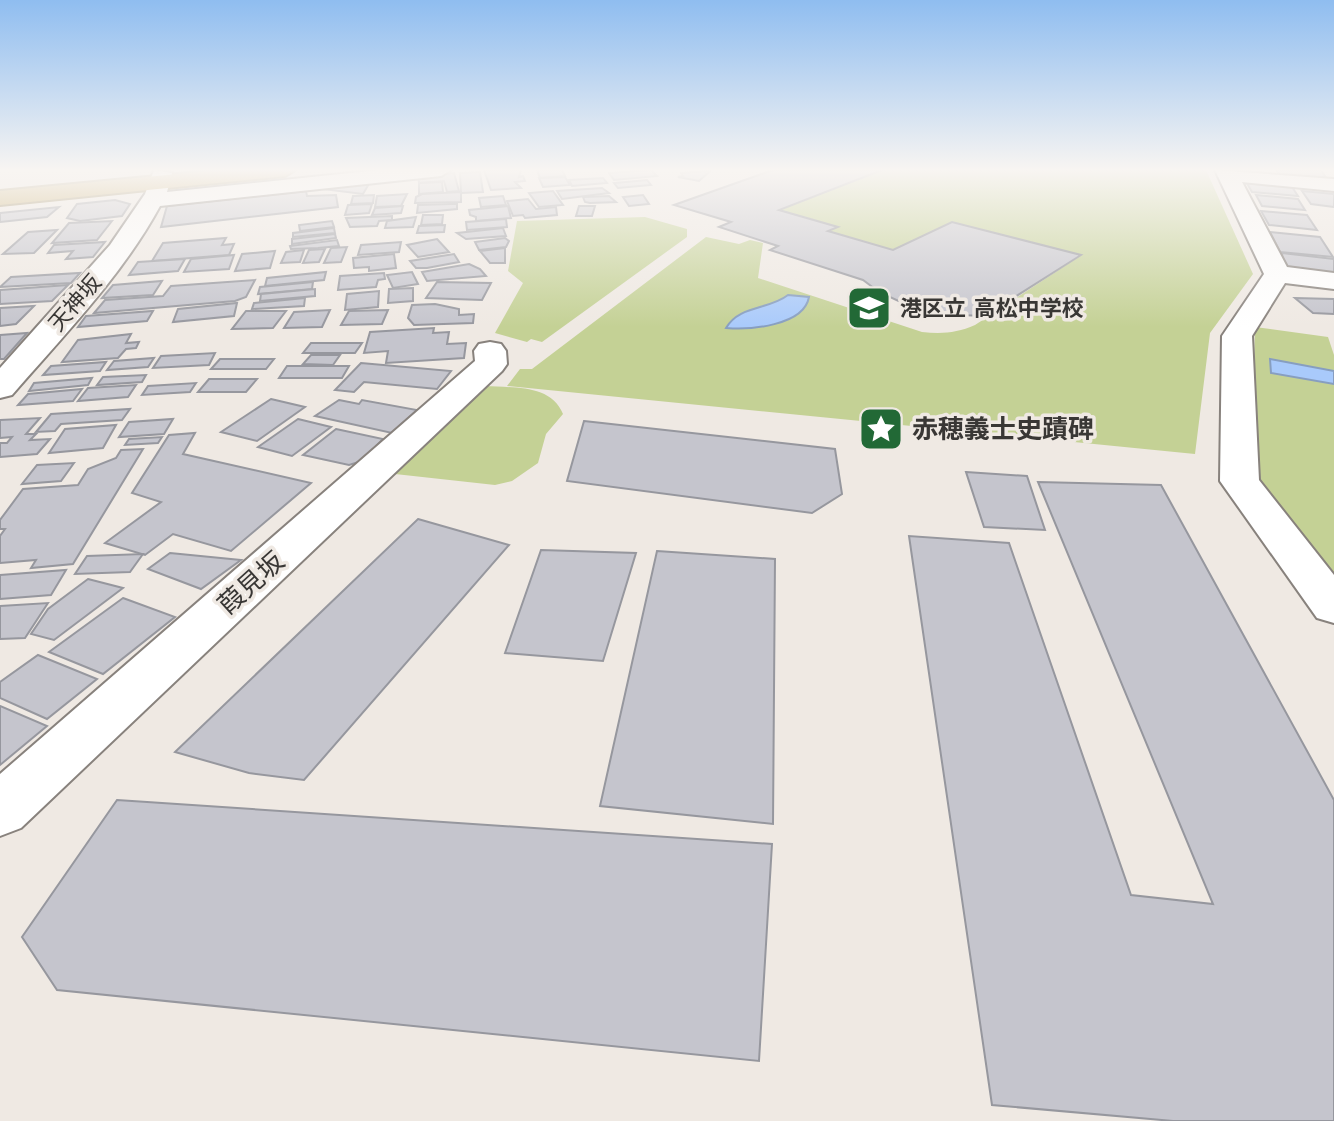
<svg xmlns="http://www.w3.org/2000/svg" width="1334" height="1121" font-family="'DejaVu Sans','Noto Sans JP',sans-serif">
  <rect width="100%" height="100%" fill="#efe9e3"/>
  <g fill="#c4d195">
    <path d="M882 170H1206L1253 274 1210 333 1195 454 507 386 520 369H532L706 237 739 244 750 240 763 243 758 278 922 332C942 334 957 333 975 325L1080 256 952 222 893 250 828 231 837 227 779 210Z"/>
    <path d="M645 217 687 229V237L542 342 531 339 527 342 495 333 523 283 508 271 517 221Z"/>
    <path d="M1255 327 1328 337 1334 355V586L1251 484Z"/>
    <path d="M485 386C513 388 551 384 563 414L546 434 538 463 512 481 495 485 395 474Z"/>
  </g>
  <g fill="#a9cafb" stroke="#879ec0" stroke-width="2">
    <path d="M788 295 809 297C804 326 749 330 726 328 739 305 769 310 788 295Z"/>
    <path d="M1270 359 1334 371V384L1271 373Z"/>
  </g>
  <g fill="#c5c5cd" stroke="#96979e" stroke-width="2">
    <path d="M484 170H521L519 177 523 176 525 181 515 182 521 188 491 190Z"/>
    <path d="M537 170H562L565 176 540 178Z"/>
    <path d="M651 170 657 176 614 180 609 173Z"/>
    <path d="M773 170H882L779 210 838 227 828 231 893 250 952 222 1081 255 985 316 959 315 905 304 879 292 863 280 770 250 778 246 719 227 731 222 674 205Z"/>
    <path d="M1276 170H1321L1327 179 1279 174Z"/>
    <path d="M710 171 699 181 678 177 683 176 681 173Z"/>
    <path d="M480 172 483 192 461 193 460 173Z"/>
    <path d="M454 173 459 191 447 192 444 181 419 183 418 177Z"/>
    <path d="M565 177 570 185 543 187 539 178Z"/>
    <path d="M603 178 607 183 572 186 569 180Z"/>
    <path d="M647 180 651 185 618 188 614 183Z"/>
    <path d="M1245 180 1290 184 1298 196 1252 192Z"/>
    <path d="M370 182 363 194 315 188Z"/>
    <path d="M442 182 443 192 419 194V183Z"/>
    <path d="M602 188 609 193 562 199 557 191Z"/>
    <path d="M263 191V196L306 191 307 196 336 195 338 207 161 227 167 206 240 198V194Z"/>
    <path d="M553 191 563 205 539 207 529 193Z"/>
    <path d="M1302 191 1334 194V207L1311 204Z"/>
    <path d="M461 192V202L415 203 416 197 422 194Z"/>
    <path d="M407 194 401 206 375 207 377 196Z"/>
    <path d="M374 195 373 203 351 204 353 196Z"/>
    <path d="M643 195 649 204 629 206 623 197Z"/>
    <path d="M1256 195 1298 199 1305 210 1262 206Z"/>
    <path d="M503 196 506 205 481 207 479 198Z"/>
    <path d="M609 196 616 202 590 203 585 202 583 197Z"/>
    <path d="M528 199 536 209 556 207 557 215 525 218 523 215 513 216 507 201Z"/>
    <path d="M115 200 130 204 122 216 80 221 67 218 77 204Z"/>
    <path d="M372 204 369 213 345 215 348 205Z"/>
    <path d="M451 204H457V209L417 213 418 205Z"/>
    <path d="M403 206 401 213 372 215 375 208Z"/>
    <path d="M508 206 511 218 476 221V217L470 215 469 210Z"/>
    <path d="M579 206H595L592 216H576Z"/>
    <path d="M59 207 47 217 0 222V213Z"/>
    <path d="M1261 211 1307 215 1317 230 1269 225Z"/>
    <path d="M423 215H443L442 224 421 225Z"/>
    <path d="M392 216V220L379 221 377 226 350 227 346 218Z"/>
    <path d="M416 217 413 227 385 228 387 221Z"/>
    <path d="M506 219 507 227 467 230 466 222Z"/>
    <path d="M112 221 97 240 52 243 69 223Z"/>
    <path d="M332 221 334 227 300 231 299 225Z"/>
    <path d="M445 225 444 232 417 233 419 226Z"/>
    <path d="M334 228 335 233 293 237V233Z"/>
    <path d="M503 228 506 236 466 239 457 233Z"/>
    <path d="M57 230 34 253 3 254 28 232Z"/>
    <path d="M1270 232 1320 237 1333 257 1280 252Z"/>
    <path d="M335 234 336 238 292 244V239Z"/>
    <path d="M226 238 222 245 234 244 229 255 152 261 163 243Z"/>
    <path d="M505 238 509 241 506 247 479 250 475 242Z"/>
    <path d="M437 239 449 252 418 257 407 245Z"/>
    <path d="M337 240 339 246 318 248 291 249 290 246Z"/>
    <path d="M105 242 93 257 66 259 73 251 48 253 54 245Z"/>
    <path d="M401 242 399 252 358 255 361 245Z"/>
    <path d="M347 247 341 262 324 263 331 248Z"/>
    <path d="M505 248V263H490L480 251Z"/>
    <path d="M325 249 319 262 303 263 309 250Z"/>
    <path d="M304 250 300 262 281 263 286 252Z"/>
    <path d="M275 251 270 268 235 271 242 254Z"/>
    <path d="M1282 253 1334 259V274L1290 269 1283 265Z"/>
    <path d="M394 254 396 268 369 271V267L354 268 353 258Z"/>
    <path d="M454 254 459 262 427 268H416L410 261Z"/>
    <path d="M234 255 229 269 184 272 191 259Z"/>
    <path d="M185 259 178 271 129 275 138 262Z"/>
    <path d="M469 264 480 269 486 276 427 281 422 272Z"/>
    <path d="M326 272 324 280 265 286 267 278Z"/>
    <path d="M412 272 418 284 393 288 387 275Z"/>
    <path d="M80 273 71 283 0 287 11 277Z"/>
    <path d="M384 273 385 279 378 280 376 287 338 290 340 276Z"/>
    <path d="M255 280 246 297 235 301 94 313 105 300 163 296 171 286Z"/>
    <path d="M162 281 153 295 102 298 113 285Z"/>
    <path d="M313 282 312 289 258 294 260 287Z"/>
    <path d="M437 282 491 283 482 300 426 298Z"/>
    <path d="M68 285 52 301 0 304V290Z"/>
    <path d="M413 288V301L388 303 389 289Z"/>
    <path d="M315 289V296L260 301 261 294Z"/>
    <path d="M379 291 378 307 345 310 347 294Z"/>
    <path d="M305 298 304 306 252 309 254 303Z"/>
    <path d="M1295 298 1334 299V314L1313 313Z"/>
    <path d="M237 303 234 316 173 322 178 309Z"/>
    <path d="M435 304 459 309V315L474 314 473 323 414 325 408 318 412 305Z"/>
    <path d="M34 306 16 324 0 326V308Z"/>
    <path d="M330 310 322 327 284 328 294 312Z"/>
    <path d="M388 310 382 324 341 325 349 311Z"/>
    <path d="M153 311 147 321 78 327 86 316Z"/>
    <path d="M246 311H286L273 328 232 329Z"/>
    <path d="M434 328 433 333 449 332 447 344 466 343 464 358 386 363 388 351 364 353 370 332Z"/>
    <path d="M27 333 4 359H0V335Z"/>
    <path d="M131 334 126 343 139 342 136 348 126 349 118 358 62 362 78 340Z"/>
    <path d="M311 343H362L355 353H303Z"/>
    <path d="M215 353 209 365 153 368 161 356Z"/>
    <path d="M311 355H340L333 365 303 364Z"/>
    <path d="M154 358 148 367 107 370 114 361Z"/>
    <path d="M220 359H274L266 369H211Z"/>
    <path d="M106 362 100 371 43 375 51 366Z"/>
    <path d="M361 363 451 371 437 389 364 382 354 392 335 390Z"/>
    <path d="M287 366H349L342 378H279Z"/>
    <path d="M146 375 142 382 97 385 103 377Z"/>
    <path d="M92 378 88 385 29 391 34 383Z"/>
    <path d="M209 379H257L246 392H198Z"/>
    <path d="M196 383 190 392 142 395 148 386Z"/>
    <path d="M136 385 128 397 78 401 88 388Z"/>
    <path d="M82 389 73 401 18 405 28 394Z"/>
    <path d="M271 399 305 407 257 441 221 432Z"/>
    <path d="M339 400 359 404 362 400 417 410 392 433 315 416Z"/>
    <path d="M130 409 122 420 61 424 55 431 36 432 51 414Z"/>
    <path d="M40 418 26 434H36L30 440 50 439 37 454 0 457V443H7L12 437 0 438V420Z"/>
    <path d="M173 419 164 434 119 437 129 422Z"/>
    <path d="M298 419 331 427 292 456 258 447Z"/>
    <path d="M584 421 835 449 842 494 812 513 567 481Z"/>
    <path d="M116 425 103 448 49 453 65 429Z"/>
    <path d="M336 429 383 439 362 461 349 465 303 455Z"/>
    <path d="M195 433 183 454 311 483 231 551 173 534 145 555 105 543 161 502 132 493 169 435Z"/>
    <path d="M162 437 158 443 125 445 129 439Z"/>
    <path d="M143 449 73 564 31 568 36 560 0 563V536L5 529H0V520L23 489 78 485 88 469 116 458 121 450Z"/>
    <path d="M74 463 61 481 22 484 37 465Z"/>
    <path d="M966 472 1027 476 1045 530 984 527Z"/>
    <path d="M1038 482 1161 485 1334 800V1121H1173L992 1105 909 536 1009 543 1131 895 1213 904Z"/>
    <path d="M418 519 509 545 304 780 249 773 175 752Z"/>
    <path d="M541 550 636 553 603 661 505 653Z"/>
    <path d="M657 551 775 559 773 824 600 806Z"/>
    <path d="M170 553 241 560 201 589 148 569Z"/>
    <path d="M143 554 130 572 75 574 87 556Z"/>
    <path d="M66 570 51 595 0 599V575Z"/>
    <path d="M88 579 123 588 54 640 31 634 48 609Z"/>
    <path d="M123 598 175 617 103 674 49 652Z"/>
    <path d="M48 603 25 638 0 639V606Z"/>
    <path d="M38 655 97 679 47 719 0 698V682Z"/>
    <path d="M0 706 47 726 0 765Z"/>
    <path d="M117 800 772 844 759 1061 57 990 22 937Z"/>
  </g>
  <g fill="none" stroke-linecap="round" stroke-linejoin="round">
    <g stroke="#88827d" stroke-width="4">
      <g id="minor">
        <path d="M154 170 172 173 167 192 379 170H451L441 176 160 206C122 276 64 335 12 395L0 398V368L110 245 145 194Z"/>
        <path d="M1215 170 1334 179V191L1242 182 1287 267 1334 273V289L1285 283 1252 336 1259 480 1334 575V623L1317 618 1220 481 1222 336 1264 274Z"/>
        <path d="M490 342 501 344 506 351 507 364 502 371 21 828 0 836V774L475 361 474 351 479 344Z"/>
      </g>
    </g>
    <g stroke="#938052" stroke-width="4">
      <path id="highway" d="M219 170H295L285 176 0 205V191Z"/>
    </g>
    <use href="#minor" fill="#fff" fill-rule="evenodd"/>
    <use href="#highway" fill="#c4a862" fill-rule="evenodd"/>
  </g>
  <linearGradient id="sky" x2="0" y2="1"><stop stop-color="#8fbdf0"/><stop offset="0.52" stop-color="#f8f5f2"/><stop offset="1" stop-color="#f8f5f2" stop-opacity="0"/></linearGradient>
  <rect width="1334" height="327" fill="url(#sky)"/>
  <defs>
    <g id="school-square" transform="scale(2.3)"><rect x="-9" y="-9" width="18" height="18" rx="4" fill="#226936" stroke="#efe9e3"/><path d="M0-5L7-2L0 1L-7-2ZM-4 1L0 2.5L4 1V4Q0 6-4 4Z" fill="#fff"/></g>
    <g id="sight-square" transform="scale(2.3)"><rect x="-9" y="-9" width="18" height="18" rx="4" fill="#226936" stroke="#efe9e3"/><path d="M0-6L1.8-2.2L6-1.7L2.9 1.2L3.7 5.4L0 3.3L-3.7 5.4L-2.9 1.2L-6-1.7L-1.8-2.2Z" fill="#fff"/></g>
  </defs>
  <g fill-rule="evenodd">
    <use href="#school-square" x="869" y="308"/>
    <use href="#sight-square" x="881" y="429"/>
  </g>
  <g text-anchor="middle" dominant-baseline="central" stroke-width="7" stroke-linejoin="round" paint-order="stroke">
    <g font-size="22" fill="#393735" stroke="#efe9e3">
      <text transform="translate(75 303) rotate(-49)">天神坂</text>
    </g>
    <g font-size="22" font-weight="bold" fill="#393735" stroke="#efe9e3" text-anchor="start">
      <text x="900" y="308">港区立 高松中学校</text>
    </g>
    <g font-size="26" font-weight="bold" fill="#393735" stroke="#efe9e3" text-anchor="start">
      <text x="912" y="429">赤穂義士史蹟碑</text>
    </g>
    <g font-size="26" fill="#393735" stroke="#efe9e3">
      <text transform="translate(251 583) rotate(-42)">葭見坂</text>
    </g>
  </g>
</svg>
